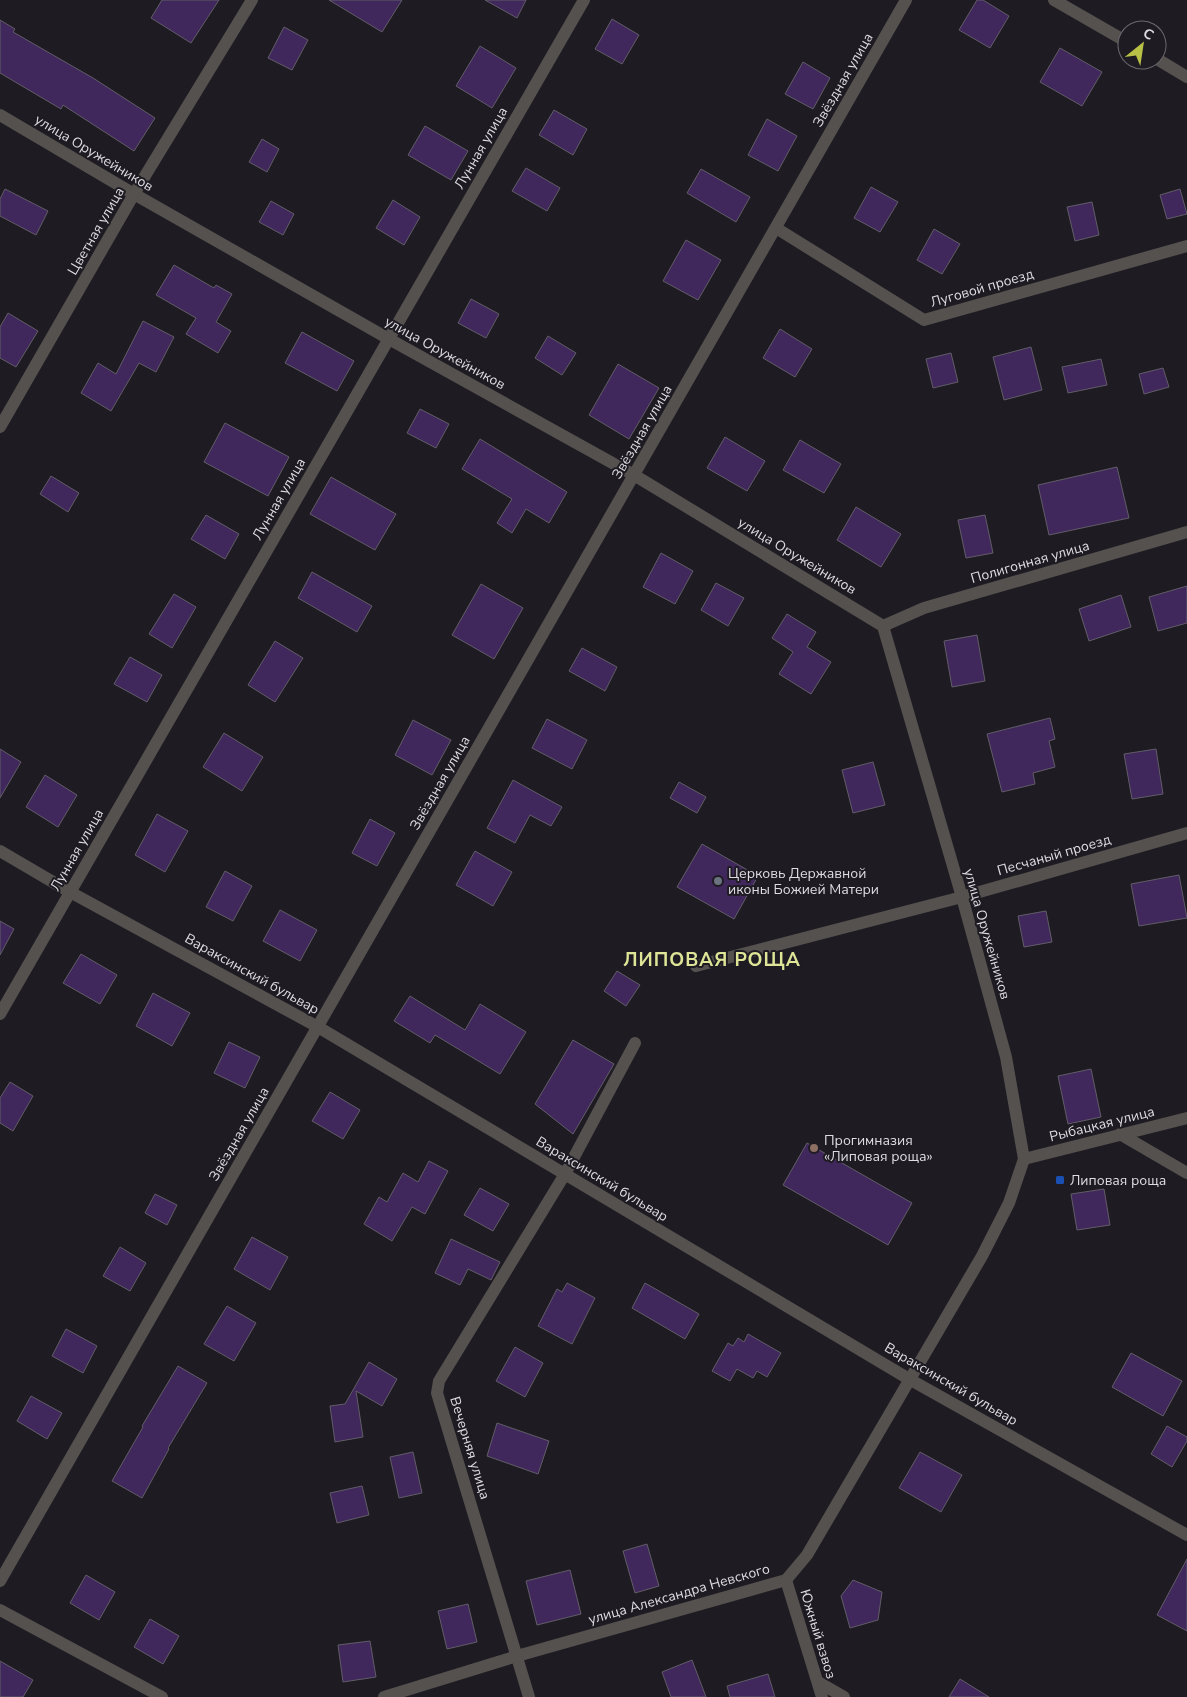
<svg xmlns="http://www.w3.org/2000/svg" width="1187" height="1697" font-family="'Nunito Sans',sans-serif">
  <rect width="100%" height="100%" fill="#1e1b23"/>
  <g fill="#41285c" stroke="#615d67">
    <path d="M162 0H219L191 43 151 18Z"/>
    <path d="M329 0H402L382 32Z"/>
    <path d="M485 0H526L517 18Z"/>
    <path d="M977 0H983L1009 16 990 48 959 30Z"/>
    <path d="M612 19 639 35 622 64 595 49Z"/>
    <path d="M0 20 15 29 13 32 93 78 155 118 134 151 63 105 61 109 0 73Z"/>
    <path d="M284 27 308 40 292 70 268 58Z"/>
    <path d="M480 46 516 68 492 108 456 86Z"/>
    <path d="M1060 48 1102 72 1082 106 1040 82Z"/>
    <path d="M803 62 830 78 813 109 785 94Z"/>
    <path d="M554 110 587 129 573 155 539 135Z"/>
    <path d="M767 119 797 136 778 171 748 155Z"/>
    <path d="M425 126 468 151 451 180 408 155Z"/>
    <path d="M262 139 279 149 267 172 249 162Z"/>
    <path d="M526 168 560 188 547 211 512 191Z"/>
    <path d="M701 169 750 197 736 222 687 193Z"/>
    <path d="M871 187 898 202 880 232 854 218Z"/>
    <path d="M5 189 48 211 36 235 0 216V199Z"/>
    <path d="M1180 189 1187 214 1167 219 1160 195Z"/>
    <path d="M393 200 420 217 404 245 376 228Z"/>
    <path d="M271 201 294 214 283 235 259 222Z"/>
    <path d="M1092 202 1099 235 1075 241 1067 207Z"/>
    <path d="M934 229 960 244 942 274 917 260Z"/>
    <path d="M686 240 721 260 698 300 663 281Z"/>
    <path d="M174 265 214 288 216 285 232 294 216 322 231 331 218 353 186 334 196 318 156 295Z"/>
    <path d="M471 299 499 314 486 338 458 323Z"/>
    <path d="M8 313 38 331 16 367 0 358V327Z"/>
    <path d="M143 321 174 337 156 372 139 363 111 411 81 393 98 363 116 374Z"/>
    <path d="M780 329 812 349 795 377 763 358Z"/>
    <path d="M302 332 354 361 337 391 285 363Z"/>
    <path d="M548 336 576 353 562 375 535 358Z"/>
    <path d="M1031 347 1042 390 1004 400 993 357Z"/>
    <path d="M951 353 958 382 933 388 926 359Z"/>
    <path d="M1101 359 1107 385 1068 393 1062 367Z"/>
    <path d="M618 364 659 388 629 439 589 415Z"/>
    <path d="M1163 368 1169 387 1144 394 1139 374Z"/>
    <path d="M420 409 449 424 436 448 407 433Z"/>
    <path d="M225 423 289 457 268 496 204 462Z"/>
    <path d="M725 437 765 461 747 491 707 468Z"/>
    <path d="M480 439 567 492 549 523 526 509 512 533 497 523 512 499 462 469Z"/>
    <path d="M800 440 841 464 824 493 783 470Z"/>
    <path d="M1117 467 1129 518 1049 535 1038 485Z"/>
    <path d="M51 476 79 493 68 512 40 494Z"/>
    <path d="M331 477 396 514 375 550 310 514Z"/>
    <path d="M856 507 901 534 881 567 837 540Z"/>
    <path d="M206 515 239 534 225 559 191 539Z"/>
    <path d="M985 515 993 553 966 558 958 520Z"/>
    <path d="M661 553 693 571 675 604 643 587Z"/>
    <path d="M312 572 372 606 357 632 298 598Z"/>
    <path d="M716 583 744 598 728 626 701 610Z"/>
    <path d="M481 584 523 608 494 659 452 635Z"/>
    <path d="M1187 586V623L1158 631 1149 597Z"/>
    <path d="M174 594 196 607 172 648 149 634Z"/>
    <path d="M1121 595 1131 627 1089 641 1079 609Z"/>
    <path d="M787 614 816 632 807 647 831 662 811 694 779 674 793 652 772 638Z"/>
    <path d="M977 635 985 681 952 687 944 641Z"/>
    <path d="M275 641 303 658 275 702 248 685Z"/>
    <path d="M582 648 617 667 605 691 569 671Z"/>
    <path d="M130 657 162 675 147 702 114 684Z"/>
    <path d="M1050 718 1055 739 1049 741 1055 767 1033 773 1035 784 1002 792 987 734Z"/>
    <path d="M547 719 587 740 572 769 532 748Z"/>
    <path d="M413 720 451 740 432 775 395 755Z"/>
    <path d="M224 733 263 757 242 791 203 767Z"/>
    <path d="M0 749 21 762 0 798Z"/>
    <path d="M1156 749 1163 794 1132 799 1124 754Z"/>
    <path d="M873 762 885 805 853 813 842 770Z"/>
    <path d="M45 775 77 795 58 827 26 807Z"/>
    <path d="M513 780 562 807 551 826 530 815 515 843 487 828Z"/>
    <path d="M679 782 706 797 697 813 670 798Z"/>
    <path d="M157 814 188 831 165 872 135 855Z"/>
    <path d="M370 819 395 833 377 866 352 853Z"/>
    <path d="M702 844 758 876 734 919 677 887Z"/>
    <path d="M475 851 512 872 493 906 456 885Z"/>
    <path d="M225 871 252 886 233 921 206 907Z"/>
    <path d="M1179 875 1187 918 1139 926 1131 884Z"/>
    <path d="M280 910 317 930 300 961 263 941Z"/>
    <path d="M1046 911 1052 942 1024 947 1018 916Z"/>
    <path d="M0 921 14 929 0 955Z"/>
    <path d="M81 954 117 975 100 1004 63 983Z"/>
    <path d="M617 971 640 985 626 1006 604 991Z"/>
    <path d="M153 993 190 1013 172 1046 136 1026Z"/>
    <path d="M410 996 465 1030 480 1004 526 1032 500 1074 435 1035 430 1043 394 1021Z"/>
    <path d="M573 1040 614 1064 573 1134 535 1104Z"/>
    <path d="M229 1042 260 1057 245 1088 214 1073Z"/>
    <path d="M1091 1069 1101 1117 1068 1124 1058 1076Z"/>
    <path d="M10 1082 33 1096 13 1131 0 1123V1098Z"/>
    <path d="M330 1092 360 1110 343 1139 312 1121Z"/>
    <path d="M807 1143 912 1203 888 1245 783 1185Z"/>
    <path d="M429 1161 448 1171 425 1214 412 1207 392 1241 364 1224 379 1197 387 1202 403 1173 418 1182Z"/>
    <path d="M480 1188 509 1204 493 1231 464 1215Z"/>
    <path d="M1104 1189 1110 1225 1077 1230 1071 1194Z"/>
    <path d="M155 1194 177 1205 167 1225 145 1213Z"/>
    <path d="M252 1237 288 1257 270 1290 234 1269Z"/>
    <path d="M451 1239 500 1262 491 1280 468 1269 460 1285 435 1273Z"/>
    <path d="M120 1247 146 1263 130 1291 103 1276Z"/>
    <path d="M567 1283 595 1298 572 1344 538 1326 557 1289 562 1292Z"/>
    <path d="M645 1283 699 1314 685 1339 632 1308Z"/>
    <path d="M227 1306 256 1323 234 1361 204 1344Z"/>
    <path d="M66 1329 97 1346 83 1373 52 1356Z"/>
    <path d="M748 1334 781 1353 767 1377 757 1371 753 1378 737 1369 730 1381 712 1371 728 1343 733 1346 738 1338 744 1342Z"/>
    <path d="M515 1347 543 1363 525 1397 496 1381Z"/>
    <path d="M1131 1353 1182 1381 1163 1416 1112 1387Z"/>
    <path d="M369 1362 397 1379 382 1406 356 1391 363 1437 335 1442 330 1406 345 1404Z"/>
    <path d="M178 1366 207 1383 168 1448 169 1449 142 1498 112 1481 143 1427 142 1426Z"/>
    <path d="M31 1396 62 1413 47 1439 17 1421Z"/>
    <path d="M497 1423 549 1441 538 1474 487 1456Z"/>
    <path d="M1167 1426 1187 1437V1441L1172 1467 1151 1454Z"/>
    <path d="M413 1452 422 1493 399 1498 390 1457Z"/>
    <path d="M920 1452 962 1475 941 1512 899 1488Z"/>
    <path d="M362 1486 369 1515 337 1523 330 1493Z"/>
    <path d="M647 1544 659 1586 635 1593 623 1551Z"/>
    <path d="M1187 1559V1631L1157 1615Z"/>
    <path d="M570 1570 581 1614 537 1625 526 1581Z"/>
    <path d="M86 1575 115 1592 99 1620 70 1603Z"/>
    <path d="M853 1580 882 1592 878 1620 850 1628 841 1596Z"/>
    <path d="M468 1604 477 1642 447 1649 438 1611Z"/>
    <path d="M150 1619 179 1636 163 1664 134 1647Z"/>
    <path d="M370 1641 376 1677 343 1682 338 1645Z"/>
    <path d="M692 1660 706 1697H671L662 1672Z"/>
    <path d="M0 1661 33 1680 23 1697H0Z"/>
    <path d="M768 1674 775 1697H730L727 1686Z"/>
    <path d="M960 1679 989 1697H949Z"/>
  </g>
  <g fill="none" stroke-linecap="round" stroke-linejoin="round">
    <g stroke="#55514e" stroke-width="12">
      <path d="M1054 0 1127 42"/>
      <path d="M1157 59 1187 77"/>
      <path d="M0 115 134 194 389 339 634 475 883 626 962 897 1006 1057 1024 1159 1009 1203 982 1256 807 1555 786 1580 517 1656 384 1697"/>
      <path d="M776 228 924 320 1187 246"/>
      <path d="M0 427 134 194 252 0"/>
      <path d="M883 626 924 608 1187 532"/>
      <path d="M0 851 70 892 318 1027 909 1379 1187 1535"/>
      <path d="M696 966 962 897 1187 833"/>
      <path d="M0 1014 584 0"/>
      <path d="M1120 1134 1187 1173"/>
      <path d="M1024 1159 1187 1118"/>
      <path d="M786 1580 822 1697"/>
      <path d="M0 1581 906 0"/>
      <path d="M0 1610 162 1697"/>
      <path d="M818 1682 844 1697"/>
      <path d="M529 1697 437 1393 439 1381 565 1174 635 1043"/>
    </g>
  </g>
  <circle fill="#6b7280" stroke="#1e1b23" stroke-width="2" cx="718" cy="881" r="5"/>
  <circle fill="#8d6e63" stroke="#1e1b23" stroke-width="2" cx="814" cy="1148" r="5"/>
  <rect fill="#1a4fb4" stroke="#1e1b23" stroke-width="2" x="1055" y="1175" width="10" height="10" rx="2.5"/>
  <g text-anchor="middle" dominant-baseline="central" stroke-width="4" stroke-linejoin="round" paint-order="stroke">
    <g font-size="14" fill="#dedce2" stroke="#1e1b23">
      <text transform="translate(843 80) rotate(-60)">Звёздная улица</text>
      <text transform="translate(481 148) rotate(-60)">Лунная улица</text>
      <text transform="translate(94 153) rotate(31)">улица Оружейников</text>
      <text transform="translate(96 231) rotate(-60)">Цветная улица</text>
      <text transform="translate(982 288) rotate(-16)">Луговой проезд</text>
      <text transform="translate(445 353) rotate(29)">улица Оружейников</text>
      <text transform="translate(642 432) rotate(-60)">Звёздная улица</text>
      <text transform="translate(279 499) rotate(-60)">Лунная улица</text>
      <text transform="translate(797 556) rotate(31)">улица Оружейников</text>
      <text transform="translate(1030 562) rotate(-16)">Полигонная улица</text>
      <text transform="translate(440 783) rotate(-60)">Звёздная улица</text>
      <text transform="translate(77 850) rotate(-60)">Лунная улица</text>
      <text transform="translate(1054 855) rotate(-16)">Песчаный проезд</text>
      <text transform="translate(987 934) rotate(74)">улица Оружейников</text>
      <text transform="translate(252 974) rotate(29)">Вараксинский бульвар</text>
      <text transform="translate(1102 1124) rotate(-14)">Рыбацкая улица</text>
      <text transform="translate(239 1134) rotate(-60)">Звёздная улица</text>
      <text transform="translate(602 1179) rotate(31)">Вараксинский бульвар</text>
      <text transform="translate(951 1384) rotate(30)">Вараксинский бульвар</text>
      <text transform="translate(470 1448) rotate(73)">Вечерняя улица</text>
      <text transform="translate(679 1594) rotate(-16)">улица Александра Невского</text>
      <text transform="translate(818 1634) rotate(73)">Южный взвоз</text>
    </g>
    <g font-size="14" fill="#dedce2" stroke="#1e1b23" text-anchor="start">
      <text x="728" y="873">Церковь Державной<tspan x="728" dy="16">иконы Божией Матери</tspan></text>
      <text x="824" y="1140">Прогимназия<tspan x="824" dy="16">«Липовая роща»</tspan></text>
      <text x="1070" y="1180">Липовая роща</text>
    </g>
    <g font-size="19" font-weight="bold" letter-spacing="1" fill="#dee597" stroke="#1e1b23">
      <text x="712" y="960">ЛИПОВАЯ РОЩА</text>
    </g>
  </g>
  <g transform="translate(1142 45) rotate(30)"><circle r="24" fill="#1e1b23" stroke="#6b686f"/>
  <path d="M0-4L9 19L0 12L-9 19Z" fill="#b9c046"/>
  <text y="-8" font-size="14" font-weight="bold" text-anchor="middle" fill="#dedce2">С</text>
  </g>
</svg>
